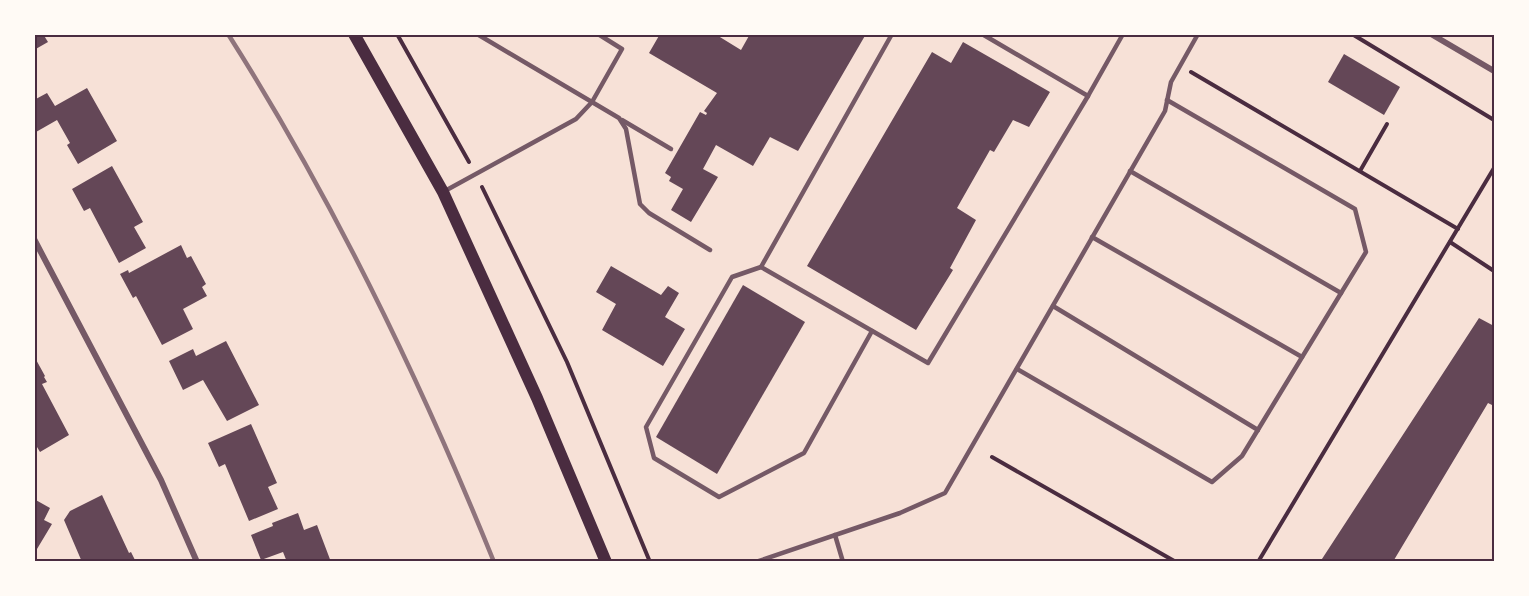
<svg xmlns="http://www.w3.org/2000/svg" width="1529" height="596" font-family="Barlow,sans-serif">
  <rect width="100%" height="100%" fill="#f7e1d7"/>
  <g fill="#644757">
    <path d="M34 34H43L48 42 34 50Z"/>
    <path d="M660 34H715L741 50 750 34H866L798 151 770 137 753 166 716 145 703 169 718 177 691 222 671 210 683 189 669 181 671 177 665 173 700 112 706 115 707 113 704 111 717 93 649 53Z"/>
    <path d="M963 42 1050 92 1029 127 1013 120 994 152 990 150 957 208 976 220 950 268 953 270 916 330 807 266 932 52 951 63Z"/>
    <path d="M1344 54 1400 87 1384 115 1328 82Z"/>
    <path d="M87 88 117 141 78 164 67 145 70 143 57 120 36 132 34 100 47 93 55 106Z"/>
    <path d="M112 166 143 222 134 227 146 248 119 263 90 208 84 211 72 189Z"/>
    <path d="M181 245 187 258 191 256 206 284 202 287 207 296 183 309 193 329 162 345 136 296 133 298 120 274 128 270 129 273Z"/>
    <path d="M611 266 661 295 668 286 679 293 665 317 685 329 663 366 602 330 616 304 596 292Z"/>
    <path d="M743 285 805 322 717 474 656 437Z"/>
    <path d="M1479 318 1494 326V406L1488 403 1394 560 1397 562H1320Z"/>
    <path d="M226 341 259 405 227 421 203 380 183 390 169 361 193 349 196 356Z"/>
    <path d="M34 356 45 376 44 377 47 382 42 384 69 435 40 452 34 442Z"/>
    <path d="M251 424 277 483 268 487 278 509 249 521 225 464 219 467 208 443Z"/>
    <path d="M102 495 129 553 131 552 136 562H82L64 520 70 511Z"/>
    <path d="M34 499 50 508 44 520 52 524 34 554Z"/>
    <path d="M298 513 304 530 317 525 331 562H287L283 552 261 560 251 535 273 526 272 523Z"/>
  </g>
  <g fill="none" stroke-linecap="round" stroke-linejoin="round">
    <g stroke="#4a2c40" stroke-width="4">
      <path d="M397 34 469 162"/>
      <path d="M1352 34 1494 120"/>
      <path d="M1191 72 1458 229"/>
      <path d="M1360 171 1387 124"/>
      <path d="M482 187 567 362 650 562"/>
      <path d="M1450 242 1494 271"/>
      <path d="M992 457 1176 562"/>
      <path d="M1258 562 1494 168"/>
    </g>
    <g stroke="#755966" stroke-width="4.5">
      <path d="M477 34 619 118 626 129 640 204 649 213 710 250"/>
      <path d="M892 34 761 267 928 363 1088 96"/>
      <path d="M982 34 1088 96 1123 34"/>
      <path d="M622 120 671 149"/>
      <path d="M1130 171 1341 293"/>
      <path d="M443 192 576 119 592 102 622 49 598 34"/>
      <path d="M1092 237 1302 357"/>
      <path d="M761 267 732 277 646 427 654 458 719 497 804 453 872 331"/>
      <path d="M1053 306 1258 430"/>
      <path d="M1017 369 1212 482 1242 456 1366 252 1355 209 1167 100"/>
      <path d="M835 535 843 562"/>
      <path d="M756 562 900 513 945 493 1165 111 1171 82 1198 34"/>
    </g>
    <g stroke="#755966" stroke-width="6">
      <path d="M1431 34 1494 71"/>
      <path d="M34 239 161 480 197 562"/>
    </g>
    <path stroke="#4a2c40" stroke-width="12" d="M354 34 443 192 537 398 606 562"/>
    <path stroke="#8f747c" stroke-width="4.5" d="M228 34C334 201 420 379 494 562"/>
  </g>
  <rect width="1529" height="596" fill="none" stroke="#fffaf5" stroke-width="72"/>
  <rect x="36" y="36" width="1457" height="524" fill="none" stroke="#4a2c40" stroke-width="2"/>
</svg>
